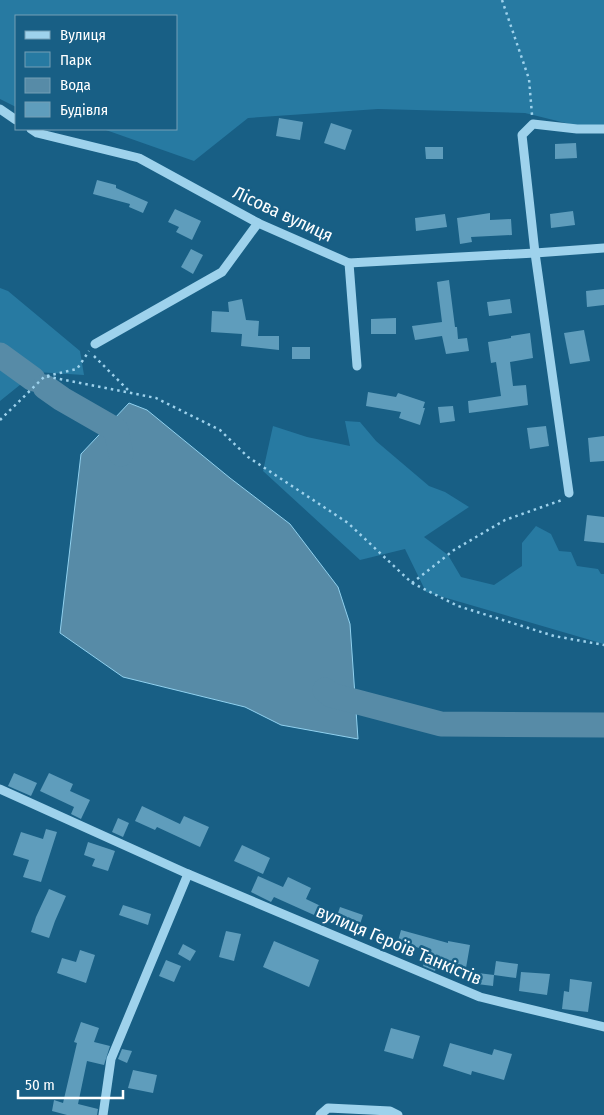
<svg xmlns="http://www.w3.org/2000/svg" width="604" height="1115" font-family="'Fira Sans Condensed',sans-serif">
  <rect width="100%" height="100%" fill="#185f85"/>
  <g fill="#277aa2">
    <path d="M0 0H604V129L594 130 525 113 378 109 248 118 194 161 103 129H176V16H16V107L0 99Z"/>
    <path d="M0 288 8 291 80 351 84 375 36 372 0 401Z"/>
    <path d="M345 421 360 422 376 441 429 486 445 492 469 507 424 537 448 555 461 577 494 585 522 566V543L536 526 551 534 559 551 571 552 577 566 598 569 601 574H604V644L426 592 405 549 360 560 263 471 273 426 307 437 350 446Z"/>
  </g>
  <path fill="#578ba7" stroke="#90d1ef" d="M129 403 147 410 230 478 290 524 338 587 350 624 358 739 281 725 245 707 123 677 60 633 81 454Z"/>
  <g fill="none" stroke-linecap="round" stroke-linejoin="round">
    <g stroke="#578ba7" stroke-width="25">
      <path d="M0 355 33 379"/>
      <path d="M45 387 62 399 116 430 121 454"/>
      <path d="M325 690 331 695 441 724 604 725"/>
    </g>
  </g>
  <g fill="#5f9dbc">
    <path d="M279 118 303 122 300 140 276 136Z"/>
    <path d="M331 123 352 130 345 150 324 143Z"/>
    <path d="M576 143 577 158 555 159V144Z"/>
    <path d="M425 147H443V159H426Z"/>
    <path d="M97 180 116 185V188L148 202 143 213 129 207 130 204 93 194Z"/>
    <path d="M175 209 201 221 192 240 176 232 179 227 168 222Z"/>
    <path d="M573 211 575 225 551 228 550 214Z"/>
    <path d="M490 213V220L511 219 512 235 471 237 472 242 460 244 457 218Z"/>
    <path d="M445 214 447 227 416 231 415 218Z"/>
    <path d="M191 249 203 255 193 274 181 267Z"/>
    <path d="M449 280 455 327H457L458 339 467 338 469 351 446 354 442 336 415 340 412 326 442 322 437 282Z"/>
    <path d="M604 289V305L587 307 586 291Z"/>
    <path d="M242 299 246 320 259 321 258 336H279V350L241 346 242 334 211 332 212 311 229 312 228 302Z"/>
    <path d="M510 299 512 313 489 316 487 302Z"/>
    <path d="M396 318V334H371V319Z"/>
    <path d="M584 330 590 361 570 364 564 333Z"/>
    <path d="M530 333 533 358 510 362 513 386 526 385 528 405 469 413 468 401 501 396 496 362 491 363 488 342 511 338V336Z"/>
    <rect x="292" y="347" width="18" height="12"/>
    <path d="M368 392 396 397 398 393 425 402 423 408H425L420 425 399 418 401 412 366 406Z"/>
    <path d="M453 406 455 421 440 423 438 407Z"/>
    <path d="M546 426 549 446 530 449 527 428Z"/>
    <path d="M604 436V461L590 462 588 438Z"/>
    <path d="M587 515 604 517V543L584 541Z"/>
    <path d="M14 773 37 783 31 796 8 786Z"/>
    <path d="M49 773 73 784 70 791 90 800 81 819 71 814 74 807 40 791Z"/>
    <path d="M142 806 180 824 184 816 209 827 200 847 157 827 155 830 135 821Z"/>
    <path d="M118 818 129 823 123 837 112 832Z"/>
    <path d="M46 829 57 832 41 882 23 877 29 860 13 855 21 832 43 839Z"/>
    <path d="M88 842 115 851 108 871 92 866 95 859 84 855Z"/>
    <path d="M242 845 270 858 263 874 234 861Z"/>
    <path d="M258 876 283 887 288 877 311 888 306 899 327 909 323 919 274 897 271 902 251 892Z"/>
    <path d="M49 889 66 896 55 921 49 938 31 932 36 917Z"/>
    <path d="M123 905 151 914 148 925 119 915Z"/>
    <path d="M340 907 363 915 359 927 336 919Z"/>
    <path d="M401 930 448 943V941L470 945 466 968 438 962 435 971 423 966 428 951 398 941Z"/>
    <path d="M226 931 241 934 234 961 219 957Z"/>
    <path d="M274 941 319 960 309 987 263 967Z"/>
    <path d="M183 944 196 951 190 961 178 954Z"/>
    <path d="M80 950 95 955 86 983 57 973 62 958 76 962Z"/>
    <path d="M166 960 181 966 174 982 159 976Z"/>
    <path d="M496 961 518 964 516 978 494 975Z"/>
    <path d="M521 972 550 974 547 995 519 991Z"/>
    <path d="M478 973 494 975 493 986 477 984Z"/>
    <path d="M570 979 592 982 588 1012 562 1009 564 991 569 992Z"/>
    <path d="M81 1022 99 1028 94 1042 110 1046 104 1065 87 1061 78 1104 98 1109 97 1115H67L52 1111 54 1100 63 1103 77 1043 74 1042Z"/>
    <path d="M391 1028 420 1036 413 1059 384 1051Z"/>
    <path d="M450 1043 492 1055 494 1049 512 1054 504 1080 472 1071 471 1075 443 1066Z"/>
    <path d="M122 1049 132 1051 127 1063 118 1059Z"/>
    <path d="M133 1070 157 1075 153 1093 128 1088Z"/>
  </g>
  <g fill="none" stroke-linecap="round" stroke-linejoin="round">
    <g stroke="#9ed2ec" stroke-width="2.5" stroke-dasharray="2.5 4" stroke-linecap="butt">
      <path d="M502 0 529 79 532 115"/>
      <path d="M94 356 129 391"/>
      <path d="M47 376 77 369 89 351"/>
      <path d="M0 420 45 376 156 398 220 430 248 457 348 523 412 583 458 606 554 636 604 645"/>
      <path d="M412 583 454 550 505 520 562 500"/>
    </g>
    <g stroke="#9ed2ec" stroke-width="9">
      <path d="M0 109 16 120"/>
      <path d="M31 129 37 133 139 158 258 223 349 263 535 253 604 248"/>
      <path d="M349 263 357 366"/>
      <path d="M95 344 222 272 258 223"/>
      <path d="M569 493 535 253 522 135 533 124 577 129H604"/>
      <path d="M0 789 188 874 480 997 604 1027"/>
      <path d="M103 1115 111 1059 188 874"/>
      <path d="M320 1115 328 1108 390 1111 398 1115"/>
    </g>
  </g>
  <g text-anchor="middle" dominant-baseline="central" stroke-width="5" stroke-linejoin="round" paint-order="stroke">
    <g font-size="18" fill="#fff" stroke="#185f85">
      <text transform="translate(283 214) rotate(25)">Лісова вулиця</text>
      <text transform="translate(399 945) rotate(23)">вулиця Героїв Танкістів</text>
    </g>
  </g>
  <rect x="15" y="15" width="162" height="115" fill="#185f85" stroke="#749fb6"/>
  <rect x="25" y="31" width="25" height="8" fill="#9ed2ec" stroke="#749fb6"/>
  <text x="60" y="40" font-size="15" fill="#ffffff">Вулиця</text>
  <rect x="25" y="52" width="25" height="15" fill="#277aa2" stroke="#749fb6"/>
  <text x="60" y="65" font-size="15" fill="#ffffff">Парк</text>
  <rect x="25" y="78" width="25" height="15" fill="#578ba7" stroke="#749fb6"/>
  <text x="60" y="90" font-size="15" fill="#ffffff">Вода</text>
  <rect x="25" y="102" width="25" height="15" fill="#5f9dbc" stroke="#749fb6"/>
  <text x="60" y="115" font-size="15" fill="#ffffff">Будівля</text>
  <path d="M18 1090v8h105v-8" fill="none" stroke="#ffffff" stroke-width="2.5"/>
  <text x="25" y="1090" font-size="15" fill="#ffffff" stroke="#185f85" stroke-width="4" paint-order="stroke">50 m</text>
</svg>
